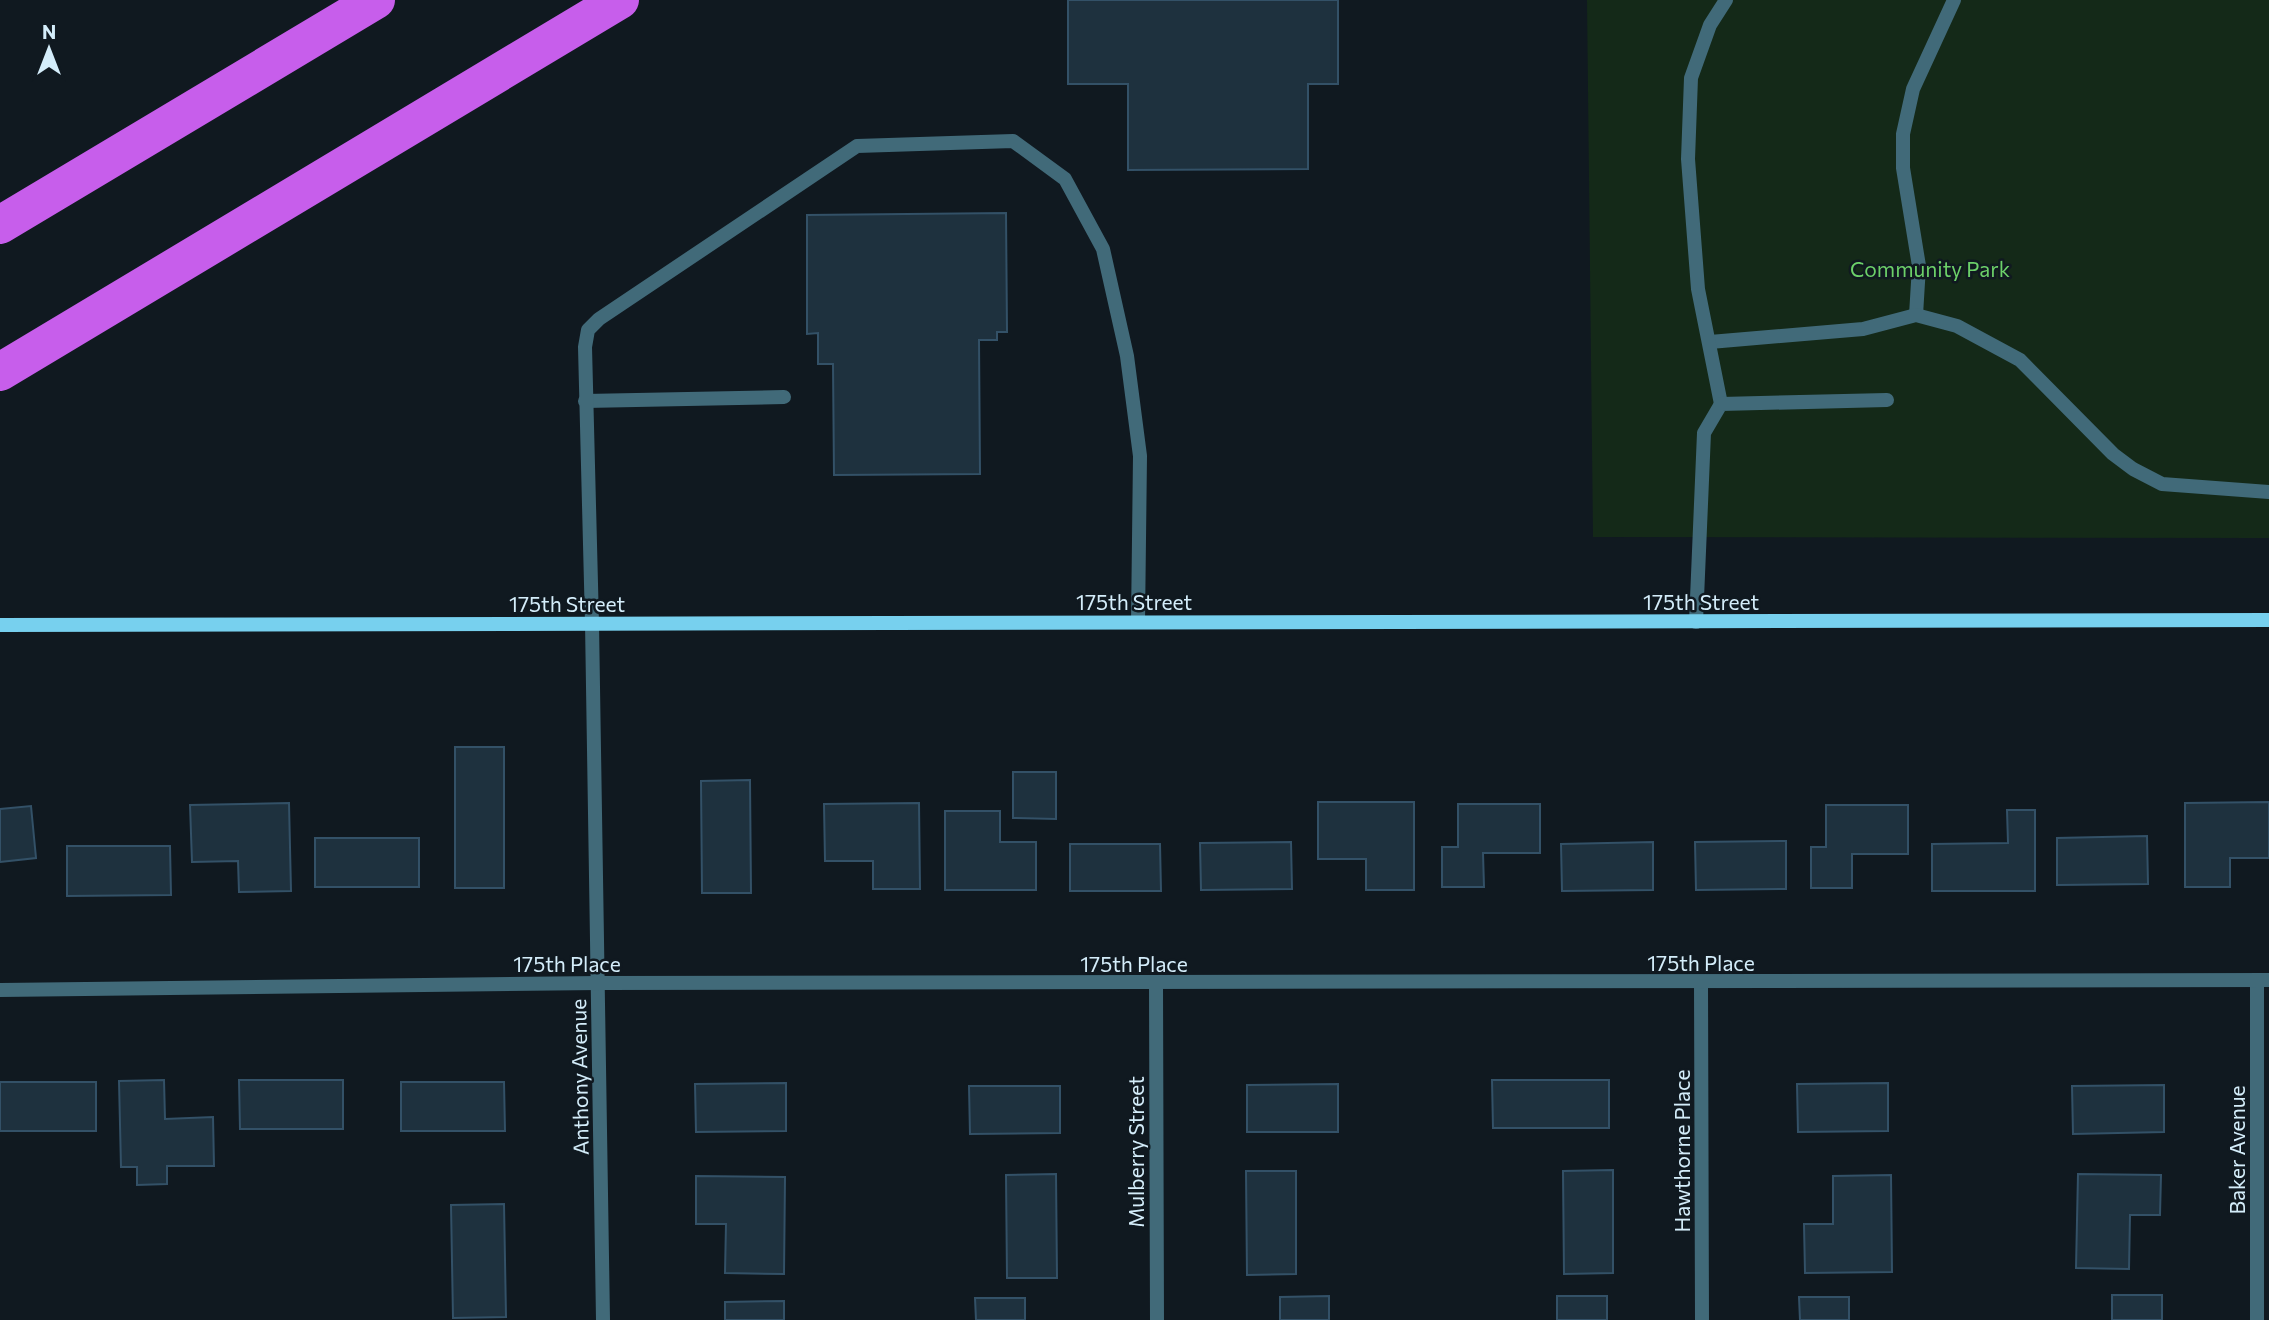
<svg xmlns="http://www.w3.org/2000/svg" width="2269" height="1320" font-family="Commissioner,sans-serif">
  <rect width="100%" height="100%" fill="#101920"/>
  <path fill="#142918" d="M1587 0H2269V538L1593 537Z"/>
  <g fill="#1e313e" stroke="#335167" stroke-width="2">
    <path d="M1068 0H1338V84H1308V169L1128 170V84H1068Z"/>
    <path d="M1006 213 1007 332H997V340H979L980 474 834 475 833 364H818V333L807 334V215Z"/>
    <rect x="455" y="747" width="49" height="141"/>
    <path d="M1013 772H1056V819L1013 818Z"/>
    <path d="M750 780 751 893H702L701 781Z"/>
    <path d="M1318 802H1414V890H1366V859H1318Z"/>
    <path d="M2269 802V858H2230V887H2185V803Z"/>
    <path d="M289 803 291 891 239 892 238 861 192 862 190 805Z"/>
    <path d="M919 803 920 889H873V861H825L824 804Z"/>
    <path d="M1458 804H1540V853H1483L1484 887H1442V847H1458Z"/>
    <path d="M1826 805H1908V854H1852V888H1811V847H1826Z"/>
    <path d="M31 806 36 858 0 862V809Z"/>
    <path d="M2007 810H2035V891H1932V844L2008 843Z"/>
    <path d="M945 811H1000V842H1036V890H945Z"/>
    <path d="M2147 836 2148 884 2057 885V838Z"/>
    <rect x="315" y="838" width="104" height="49"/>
    <path d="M1786 841V889L1696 890 1695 842Z"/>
    <path d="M1291 842 1292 889 1201 890 1200 843Z"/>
    <path d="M1653 842V890L1562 891 1561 844Z"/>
    <path d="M1070 844H1160L1161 891H1070Z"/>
    <path d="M67 846H170L171 895 67 896Z"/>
    <path d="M164 1080 165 1119 213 1117 214 1166H167V1184L137 1185V1167H121L119 1081Z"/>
    <path d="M239 1080H343V1129H240Z"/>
    <path d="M1492 1080H1609V1128H1493Z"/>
    <rect x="0" y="1082" width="96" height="49"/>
    <path d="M401 1082H504L505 1131H401Z"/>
    <path d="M786 1083V1131L696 1132 695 1084Z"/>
    <path d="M1888 1083V1131L1798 1132 1797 1084Z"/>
    <path d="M1338 1084V1132H1247V1085Z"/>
    <path d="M2164 1085V1132L2073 1134 2072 1086Z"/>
    <path d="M969 1086H1060V1133L970 1134Z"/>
    <path d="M1613 1170V1273L1564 1274 1563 1171Z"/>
    <path d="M1246 1171H1296V1274L1247 1275Z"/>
    <path d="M1056 1174 1057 1278H1007L1006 1175Z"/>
    <path d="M2078 1174 2161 1175 2160 1215H2130L2129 1269 2076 1268Z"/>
    <path d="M1891 1175 1892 1272 1805 1273 1804 1224H1833V1176Z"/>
    <path d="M696 1176 785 1177 784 1274 725 1273 726 1224H696Z"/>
    <path d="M504 1204 506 1317 453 1318 451 1205Z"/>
    <rect x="2112" y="1295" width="50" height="25"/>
    <path d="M1329 1296V1320H1280V1297Z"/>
    <rect x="1557" y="1296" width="50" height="24"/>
    <path d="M1799 1297H1849V1320H1800Z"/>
    <path d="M975 1298H1025V1320H976Z"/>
    <path d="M784 1301V1320H725V1302Z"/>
  </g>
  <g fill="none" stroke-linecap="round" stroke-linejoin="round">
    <g stroke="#416a79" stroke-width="14">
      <path d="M1916 315 1919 266 1903 168V134L1913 89 1954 0"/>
      <path d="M1710 342 1863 329 1916 315 1957 326 2020 360 2113 454 2133 469 2162 484 2269 492"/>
      <path d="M585 401 784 397"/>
      <path d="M1721 404 1698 289 1688 159 1691 78 1710 25 1726 0"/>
      <path d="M1696 622 1704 433 1721 404 1887 400"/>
      <path d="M592 623 585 347 588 330 599 319 857 146 1013 141 1065 179 1103 249 1127 356 1140 456 1138 622"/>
    </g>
    <g stroke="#416a79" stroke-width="14">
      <path d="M592 623 603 1320"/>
      <path d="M2257 980V1320"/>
      <path d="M1701 983 1702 1320"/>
      <path d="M1156 984 1157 1320"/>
      <path d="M0 990 599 983 2269 980"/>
    </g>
    <path stroke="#77d0ee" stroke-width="14" d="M0 625 2269 620"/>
    <g stroke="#c75eeb" stroke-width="38">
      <path d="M0 225 376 0"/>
      <path d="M0 372 620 0"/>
    </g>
  </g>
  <g text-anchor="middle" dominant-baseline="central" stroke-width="5" stroke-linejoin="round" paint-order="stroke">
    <g font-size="21" fill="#6cd069" stroke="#101920">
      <text x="1930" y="268">Community Park</text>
    </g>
    <g font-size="21" fill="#d4edfa" stroke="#101920">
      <text x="1134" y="601">175th Street</text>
      <text x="1701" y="601">175th Street</text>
      <text x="567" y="603">175th Street</text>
      <text x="1701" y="962">175th Place</text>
      <text x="567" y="963">175th Place</text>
      <text x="1134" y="963">175th Place</text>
      <text transform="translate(579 1077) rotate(-91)">Anthony Avenue</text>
      <text transform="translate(2236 1150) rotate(-90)">Baker Avenue</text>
      <text transform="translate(1681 1151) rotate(-90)">Hawthorne Place</text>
      <text transform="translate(1135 1152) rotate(-90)">Mulberry Street</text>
    </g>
  </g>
  <g transform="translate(49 49)" stroke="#101920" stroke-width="5" paint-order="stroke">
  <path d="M0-5L12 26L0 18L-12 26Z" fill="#d4edfa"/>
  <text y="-10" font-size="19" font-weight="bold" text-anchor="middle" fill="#d4edfa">N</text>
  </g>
</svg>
